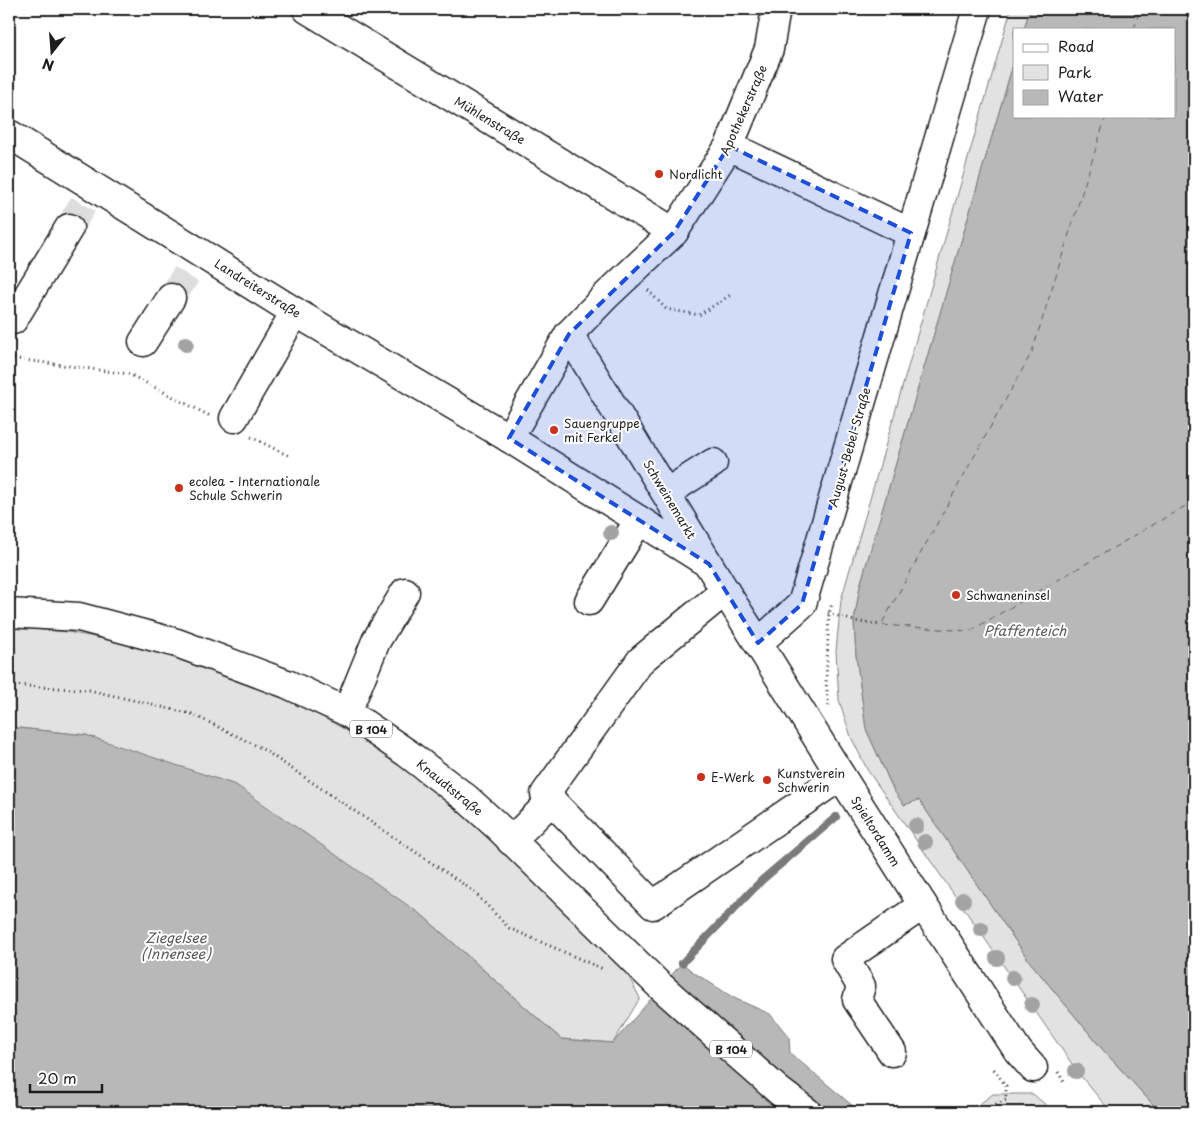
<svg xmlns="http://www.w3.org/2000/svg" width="1203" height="1121" font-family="'Playpen Sans',sans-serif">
  <rect width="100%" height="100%" fill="#fff"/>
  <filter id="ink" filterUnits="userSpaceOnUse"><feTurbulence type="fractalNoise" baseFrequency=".02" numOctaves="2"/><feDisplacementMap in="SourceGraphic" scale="10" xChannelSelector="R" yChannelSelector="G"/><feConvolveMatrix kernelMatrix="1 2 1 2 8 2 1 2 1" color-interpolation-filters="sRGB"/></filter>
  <g filter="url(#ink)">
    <g fill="#e2e2e2" stroke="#7f7f7f">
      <path d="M1011 9H1030L1024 29H1014V61L860 586 854 621 856 655 866 729 894 791 919 800 1030 962 1103 1050 1160 1112H1111L1079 1074 868 771 851 737 839 700 836 651 841 600Z"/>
      <path d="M9 627 68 632 156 649 294 701 394 757 466 815 624 968 640 998 613 1043 561 1039 423 916 86 735 9 727Z"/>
      <path d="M993 1094H1033L1054 1112H969Z"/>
    </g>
    <g fill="#b8b8b8" stroke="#7a7a7a">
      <path d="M1030 9H1194V1112H1160L1103 1050 1030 962 919 800 904 805 894 791 866 729 856 655 854 621 860 586 1014 61V116H1174V29H1024Z"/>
      <path d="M9 727 86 735 236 785 423 916 561 1039 613 1043 682 963 693 972 734 998 770 1014 789 1037 790 1053 860 1112H9Z"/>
    </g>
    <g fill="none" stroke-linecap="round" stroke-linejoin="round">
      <path stroke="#7a7a7a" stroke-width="8" d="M682 963 762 880 836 817"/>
      <g stroke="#5a5a5a" stroke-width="1" stroke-dasharray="6 5" stroke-linecap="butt">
        <path d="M1134 29 1140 9"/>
        <path d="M1106 116 1032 352 881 625 970 631 1194 501"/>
      </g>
      <g stroke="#ddd" stroke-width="28" stroke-dasharray="28 14" stroke-linecap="butt">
        <path d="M69 228 85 201"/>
        <path d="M171 298 192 266"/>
      </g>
      <g stroke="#1c1c1c" stroke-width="31">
        <g id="minor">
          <path d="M307 9 674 232"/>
          <path d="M9 134 295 312 509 438 704 561"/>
          <path d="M729 146 911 233"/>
          <path d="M13 320 69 228"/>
          <path d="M569 334 725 591 758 643 841 776 923 905 1018 1051 1033 1068"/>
          <path d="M143 342 171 298"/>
          <path d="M234 418 295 312"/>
          <path d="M509 438 569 334 607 295 674 232 729 146 769 49 776 9"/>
          <path d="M666 493 713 463"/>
          <path d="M725 591 641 660 545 794 653 905 841 776"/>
          <path d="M589 601 639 520"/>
          <path d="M758 643 802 604 977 9"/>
          <path d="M347 712 376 641 405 592"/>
          <path d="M511 841 552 800"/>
          <path d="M892 1052 857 1000 861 986 845 959 923 905"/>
        </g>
      </g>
      <g stroke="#1c1c1c" stroke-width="31">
        <path id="major" d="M9 613 79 617 177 643 287 684 347 712 407 753 466 798 497 826 658 984 779 1091 807 1112"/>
      </g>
      <g stroke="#1c1c1c" stroke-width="3" stroke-dasharray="1 4" stroke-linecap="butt">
        <path d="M648 290 666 309 699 315 732 294"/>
        <path d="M9 358 129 374 210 416"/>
        <path d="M251 437 291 457"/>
        <path d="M828 613 854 621 881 625"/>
        <path d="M9 685 89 690 192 714 261 748 472 890 509 928 605 970"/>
        <path d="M829 706 826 683 829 614 832 603"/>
        <path d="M1058 1072 1064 1082"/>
        <path d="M983 1112 987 1108 1006 1100V1086L993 1068"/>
      </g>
      <use href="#minor" stroke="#fff" stroke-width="28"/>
      <use href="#major" stroke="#fff" stroke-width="28"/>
    </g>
    <g fill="#a3a3a3">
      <circle cx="186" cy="344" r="8"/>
      <circle cx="611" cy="533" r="8"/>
      <circle cx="916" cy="826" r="8"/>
      <circle cx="925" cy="842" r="8"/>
      <circle cx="963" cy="900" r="8"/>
      <circle cx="981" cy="929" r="8"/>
      <circle cx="997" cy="958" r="8"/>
      <circle cx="1013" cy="978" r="8"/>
      <circle cx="1032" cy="1005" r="8"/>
      <circle cx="1076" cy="1071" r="8"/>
    </g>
  </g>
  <path fill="#1d4ed8" fill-opacity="0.2" stroke="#1d4ed8" stroke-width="4" stroke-dasharray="10 6" stroke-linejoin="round" d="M729 146 911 233 802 604 758 643 709 564 509 438 569 334 674 232Z"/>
  <g fill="#c8321e" stroke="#fff" stroke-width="2">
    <circle cx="659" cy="174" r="5"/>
    <circle cx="554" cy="430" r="5"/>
    <circle cx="179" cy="488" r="5"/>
    <circle cx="956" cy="595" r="5"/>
    <circle cx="701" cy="777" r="5"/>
    <circle cx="767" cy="780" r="5"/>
  </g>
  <g text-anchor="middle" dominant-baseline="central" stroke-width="4" stroke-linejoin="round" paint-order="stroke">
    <g fill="#fff" stroke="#606060" stroke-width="1">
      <rect x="350" y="720.5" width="42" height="17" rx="4"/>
      <rect x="710" y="1040.5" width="42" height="17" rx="4"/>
    </g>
    <g font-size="11" font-weight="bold" fill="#1c1c1c">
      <text x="371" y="729">B 104</text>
      <text x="731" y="1049">B 104</text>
    </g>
    <g font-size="12" fill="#1c1c1c" stroke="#fff">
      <text transform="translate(743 110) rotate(-66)">Apothekerstraße</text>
      <text transform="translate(490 120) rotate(31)">Mühlenstraße</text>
      <text transform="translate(258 288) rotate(32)">Landreiterstraße</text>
      <text transform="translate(849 447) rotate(-74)">August-Bebel-Straße</text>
      <text transform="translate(670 499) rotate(59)">Schweinemarkt</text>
      <text transform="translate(450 787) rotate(39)">Knaudtstraße</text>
      <text transform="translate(876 831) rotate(58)">Spieltordamm</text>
    </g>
    <g font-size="12" fill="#1c1c1c" stroke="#fff" text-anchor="start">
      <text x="669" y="174">Nordlicht</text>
      <text x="564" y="423">Sauengruppe<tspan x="564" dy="14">mit Ferkel</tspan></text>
      <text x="189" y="481">ecolea - Internationale<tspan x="189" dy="14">Schule Schwerin</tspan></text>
      <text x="966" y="595">Schwaneninsel</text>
      <text x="777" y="773">Kunstverein<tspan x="777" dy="14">Schwerin</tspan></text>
      <text x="711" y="777">E-Werk</text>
    </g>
    <g font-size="14" font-style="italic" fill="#5a5a5a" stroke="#fff">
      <text x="1025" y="630">Pfaffenteich</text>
      <text x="176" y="937">Ziegelsee<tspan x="176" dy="16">(Innensee)</tspan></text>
    </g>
  </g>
  <rect width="1203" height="1121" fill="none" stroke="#fff" stroke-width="30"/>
  <rect x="15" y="15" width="1173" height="1091" fill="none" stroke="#1c1c1c" stroke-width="2" filter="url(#ink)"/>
  <rect x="1013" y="28" width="162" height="90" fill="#ffffff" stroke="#a4a4a4"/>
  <rect x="1023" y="44" width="25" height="8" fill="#ffffff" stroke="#a4a4a4"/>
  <text x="1058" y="52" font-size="15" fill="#1c1c1c">Road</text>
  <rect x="1023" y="65" width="25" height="15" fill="#e2e2e2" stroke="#a4a4a4"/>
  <text x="1058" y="78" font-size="15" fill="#1c1c1c">Park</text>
  <rect x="1023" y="90" width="25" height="15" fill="#b8b8b8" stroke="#a4a4a4"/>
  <text x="1058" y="102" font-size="15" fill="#1c1c1c">Water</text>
  <g transform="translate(52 52) rotate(197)" stroke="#ffffff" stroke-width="4" paint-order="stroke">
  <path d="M0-4L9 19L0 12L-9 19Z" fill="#1c1c1c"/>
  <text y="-8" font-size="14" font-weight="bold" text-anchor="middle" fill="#1c1c1c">N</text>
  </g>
  <path d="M30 1084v8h72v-8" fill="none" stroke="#1c1c1c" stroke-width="2.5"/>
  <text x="38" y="1084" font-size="15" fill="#1c1c1c" stroke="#ffffff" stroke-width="4" paint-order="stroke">20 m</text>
</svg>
